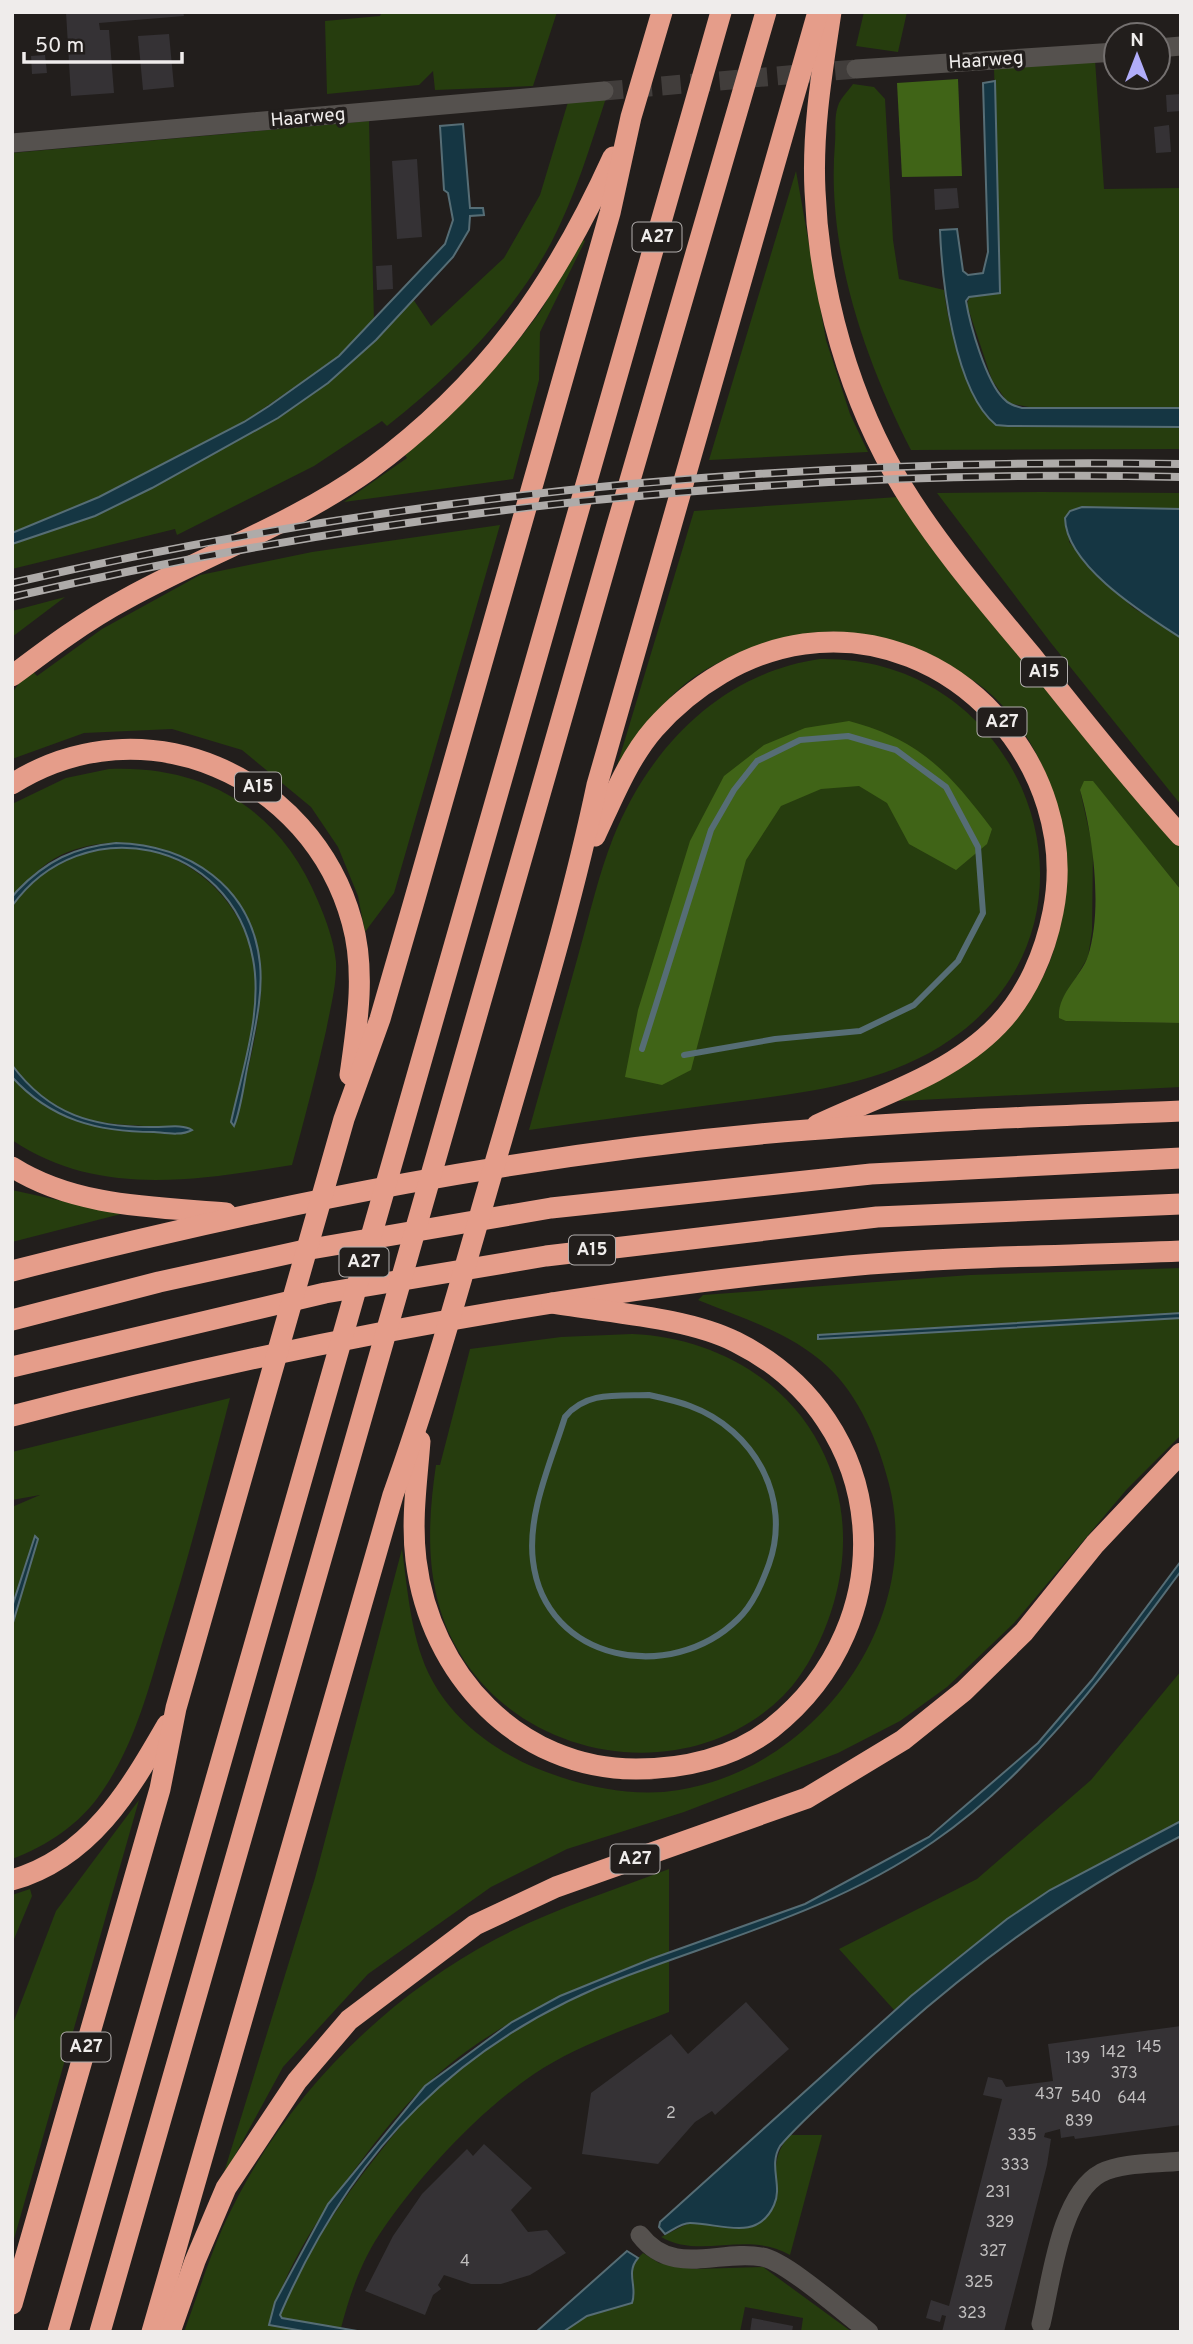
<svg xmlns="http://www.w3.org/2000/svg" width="1193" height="2344" font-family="Overpass,sans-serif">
  <rect width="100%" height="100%" fill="#221e1c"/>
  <g fill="#263d0e">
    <path d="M382 12H557L533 86 435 90 433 71 419 85 327 94 325 21 380 16Z"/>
    <path d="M864 12H907L898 52 856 46Z"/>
    <path d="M1095 60 1104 189 1181 188V408L1039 409 1008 403 992 380 967 305 969 297 1000 293 994 67Z"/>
    <path d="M853 84 874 87 885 99 893 240 899 279 944 290C948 327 967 401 996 425L1181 427V449L911 450C864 358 826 248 835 143 836 132 834 117 838 106 840 99 848 91 853 84Z"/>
    <path d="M606 98C590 147 575 197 551 243 511 317 452 375 387 426L382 421 314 466 177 535 175 529 12 569V544C80 523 145 492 207 457 285 414 356 369 413 299L431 326 504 258 540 195 568 102Z"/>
    <path d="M369 121 374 322 339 356 244 422 99 497 12 533V153Z"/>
    <path d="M796 171 826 340 850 414 868 452 709 460Z"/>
    <path d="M582 239 585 241 540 332 539 380 513 479 344 502 407 458 402 451 486 377 514 346 540 312Z"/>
    <path d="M1041 492 1181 493V509L1082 507 1069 542 1132 607 1181 638V805L1051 643 937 493Z"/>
    <path d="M898 497 1181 846V890L1093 782 1080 790 1093 849 1092 931 1088 957 1074 981 1066 1021 1181 1023V1087L899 1101 898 1098C930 1073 962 1048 994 1023 1005 1014 1021 1006 1031 994 1051 972 1059 935 1063 906 1075 822 1039 716 961 673 948 665 931 661 917 656 899 649 881 639 862 635 813 623 748 645 705 670 666 693 643 730 617 766L694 511Z"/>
    <path d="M500 525 394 893 365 932 358 896 338 847 311 807 242 750 172 729 84 733 12 759V693L30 668 37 676 102 629 200 575 312 552Z"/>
    <path d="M65 597 12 637V611Z"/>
    <path d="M820 659C1027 655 1124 922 950 1040 882 1087 797 1093 718 1104 655 1112 592 1121 529 1130 545 1072 562 1014 578 956 589 917 598 876 613 838 649 748 721 673 820 659Z"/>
    <path d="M109 769C206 765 281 810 318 901 326 920 334 941 336 962 337 985 330 1009 326 1031 316 1076 304 1120 292 1165 197 1180 98 1198 12 1140V1077C50 1119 97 1132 153 1132 165 1132 178 1134 190 1131V1128C115 1123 62 1133 12 1065V906C28 886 49 865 73 855 150 824 238 879 253 959 263 1011 242 1071 231 1122L235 1124C246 1073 269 1003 258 951 239 866 139 819 61 855 42 864 26 882 12 897V804L66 778Z"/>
    <path d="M12 1190 121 1214 12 1242Z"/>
    <path d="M1181 1268V1313L818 1335 819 1339 1181 1318V1435L1127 1489 1014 1623 947 1687 900 1721 838 1753 684 1812 567 1849 491 1887 368 1974 283 2067 222 2179 315 1878 402 1549C408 1592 411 1641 432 1680 453 1720 495 1751 536 1768 580 1786 632 1798 679 1790 816 1768 924 1621 889 1484 879 1444 859 1395 827 1366 792 1333 742 1318 698 1300L703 1295 970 1275Z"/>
    <path d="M632 1334C709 1337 784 1376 820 1446 846 1496 849 1549 834 1602 825 1634 807 1672 783 1696 687 1791 516 1762 454 1643 425 1588 427 1525 436 1465H440L470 1349 561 1337Z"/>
    <path d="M230 1398C209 1479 188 1560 163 1640 148 1692 133 1748 101 1793 80 1824 47 1846 12 1859V1626L38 1539 35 1537 12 1607V1507L40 1495 12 1500V1452Z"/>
    <path d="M1181 1671V1821C1076 1872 980 1932 895 2011L839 1949 977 1879 1091 1780Z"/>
    <path d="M139 1800 12 2246V2026L56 1911Z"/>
    <path d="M669 1869V1952C582 1985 492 2021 424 2087 395 2115 370 2149 346 2181 314 2223 283 2273 269 2325L309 2332H184C197 2297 208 2261 223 2227 278 2105 379 2001 496 1939 551 1910 611 1891 669 1869Z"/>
    <path d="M30 1889 32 1896 12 1944V1895Z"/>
    <path d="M669 1961V2012C624 2030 574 2047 534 2074 476 2114 418 2177 379 2235 361 2262 349 2297 341 2328L281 2318 280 2315C309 2249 338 2204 383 2148 403 2123 423 2097 448 2077 513 2023 590 1988 669 1961Z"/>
    <path d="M790 2135H822L790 2255C746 2230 701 2260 661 2237L689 2223H758C794 2195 759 2170 790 2135Z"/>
    <path d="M643 2253 659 2263 694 2269 763 2267 852 2332H801L803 2318 745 2307 740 2332H563L587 2316 632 2303C640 2283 621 2273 643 2253Z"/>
  </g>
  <g fill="#406417">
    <path d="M958 79 962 176 902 177 897 83Z"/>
    <path d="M849 721C920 740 949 772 992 829L987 844 956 870 909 844 887 803 859 786 821 789 781 806 746 860 691 1070 662 1085 625 1077 638 1010 690 841 724 776 764 745 805 728Z"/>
    <path d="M1084 781H1093L1181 890V1023L1066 1021 1059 1018C1057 994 1081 977 1088 956 1103 910 1093 835 1080 790Z"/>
  </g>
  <g fill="#153643" stroke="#566d75" stroke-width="2">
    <path d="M995 81 1000 293 969 297 966 301C970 325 986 381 1003 398 1008 404 1015 406 1022 408H1181V427L1008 426 996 425C954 391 942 281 940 230L957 229 963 271 968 275 983 273 988 252 983 83Z"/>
    <path d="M463 124 470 208H483L484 215 470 216 469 230 453 257 376 340 328 383 278 418 152 488 95 516 12 544V533L99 497 244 422 269 406 339 356 445 244 453 220 448 193 444 190 440 126Z"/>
    <path d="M1082 507 1181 509V638C1144 614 1066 566 1065 518L1070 511Z"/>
    <path d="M116 843C189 845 252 886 260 964 263 995 255 1028 249 1059 244 1080 242 1106 234 1126L231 1122C242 1071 263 1011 253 959 231 839 82 808 12 906V897L17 891C46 861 74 847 116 843Z"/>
    <path d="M12 1065C49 1115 94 1128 155 1127 166 1127 184 1124 192 1130 181 1136 166 1133 154 1132 98 1132 51 1120 12 1077Z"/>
    <path d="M1181 1313V1318L818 1339V1335Z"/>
    <path d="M35 1536 38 1539 12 1626V1607Z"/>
    <path d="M1181 1561V1571C1108 1669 1035 1772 933 1842 837 1908 736 1935 629 1975 460 2038 351 2151 280 2315L282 2318 363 2332H309L269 2325 275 2302 328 2204 425 2086 512 2022 560 1996 651 1959 805 1904 929 1837 1038 1743 1092 1680Z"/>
    <path d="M1181 1821V1836C1058 1899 951 1980 852 2075 828 2099 801 2121 780 2146 768 2166 783 2186 774 2205 757 2243 720 2223 690 2223 681 2223 673 2230 665 2234L659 2227 660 2222 911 1996 1007 1919 1050 1890Z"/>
    <path d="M627 2251 638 2258C625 2273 638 2287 632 2303L587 2316 563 2332H536Z"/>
  </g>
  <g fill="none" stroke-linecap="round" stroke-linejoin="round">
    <g stroke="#566d75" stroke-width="6">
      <path d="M642 1049 711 830 734 790 757 761 800 740 848 736 896 750 946 787 978 847 983 913 958 961 914 1005 860 1031 775 1039 684 1055"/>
      <path d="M649 1395C663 1398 677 1401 690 1406 755 1430 792 1499 769 1564 762 1583 753 1605 738 1619 671 1685 545 1662 533 1561 527 1514 551 1462 565 1417 586 1391 618 1396 649 1395Z"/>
    </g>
  </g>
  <g fill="#353235">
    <path d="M66 12H183L184 16 99 23 100 30H109L114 93 71 96Z"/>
    <path d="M169 34 174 87 143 90 138 36Z"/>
    <path d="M45 55 47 73 32 74 31 56Z"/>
    <path d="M1181 94V111L1167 112 1166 95Z"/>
    <path d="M1169 125 1171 152 1156 153 1154 127Z"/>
    <path d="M417 159 422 237 397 239 392 161Z"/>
    <path d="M957 188 959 208 935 210 934 189Z"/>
    <path d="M392 265 393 289 377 290 376 266Z"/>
    <path d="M746 2002 789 2049 715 2115 712 2111 695 2122 658 2164 582 2154 591 2093 671 2034 688 2054Z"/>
    <path d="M1181 2026V2125L1075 2139 1074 2136 1061 2138 1060 2129 1045 2133 1044 2137 1051 2139 1047 2165 1004 2332H942L946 2316 942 2315 940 2322 926 2318 931 2300 949 2306 1002 2099 983 2095 988 2077 1002 2080 1006 2087 1053 2081 1048 2044Z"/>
    <path d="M484 2144 532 2188 511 2210 528 2232 547 2230 566 2253 530 2275 501 2284H471L444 2275 438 2285 441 2289 433 2295 425 2315 365 2291 393 2236 422 2194 467 2149 473 2156Z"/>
    <path d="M752 2318 793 2326 792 2332H750Z"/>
  </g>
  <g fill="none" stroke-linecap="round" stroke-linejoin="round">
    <path stroke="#413d3b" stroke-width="19" stroke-dasharray="19 10" stroke-linecap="butt" d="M604 91 856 69"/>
    <g stroke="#55514e" stroke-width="19">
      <path d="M1158 48 1181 46"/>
      <path d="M856 69 1116 52"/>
      <path d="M12 143 604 91"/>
      <path d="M640 2235C673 2278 719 2249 762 2257 785 2260 848 2316 869 2332"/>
      <path d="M1041 2324C1051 2283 1060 2195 1101 2173 1123 2162 1157 2164 1181 2161"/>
    </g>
    <g stroke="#e59d8a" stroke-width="21">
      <path d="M831 12C822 72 812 131 815 191 819 293 850 401 903 488 940 548 987 602 1032 656 1080 717 1129 778 1181 836"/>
      <path d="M12 676C49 648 85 621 126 599 206 555 295 523 369 470 486 384 554 287 613 157"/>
      <path d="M12 784C143 701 312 775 352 922 366 972 357 1025 350 1075"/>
      <path d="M595 836C612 800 628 759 654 729 692 686 746 652 804 644 953 623 1082 767 1053 912 1045 953 1027 995 998 1025 950 1075 878 1096 817 1125"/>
      <path d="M12 1167C75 1207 154 1207 226 1213"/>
      <path d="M12 1271C273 1204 538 1151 807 1130 931 1120 1056 1116 1181 1111"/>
      <path d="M12 1320 159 1282 305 1250 551 1208 871 1174 1181 1158"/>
      <path d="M12 1367 325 1293 546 1256 877 1217 1181 1204"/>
      <path d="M12 1416C286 1345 566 1292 848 1266 958 1256 1070 1256 1181 1251"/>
      <path d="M420 1441C417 1481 411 1520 416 1560 430 1674 518 1769 636 1769 683 1769 734 1758 772 1728 906 1622 892 1420 736 1342 686 1317 609 1313 552 1303"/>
      <path d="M12 1880C90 1858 129 1791 167 1725"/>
      <path d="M12 2304 160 1789 176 1708 344 1119 380 1019 413 905 610 213 631 117 662 12"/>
      <path d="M58 2332 721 12"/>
      <path d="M100 2332 617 525 766 12"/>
      <path d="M152 2332 393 1495C435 1378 467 1258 502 1139 536 1021 572 904 597 785L818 12"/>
      <path d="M170 2332 195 2261 226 2188 297 2081 349 2020 475 1925 556 1887 807 1798 903 1740 964 1691 1024 1632 1095 1544 1181 1453"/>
    </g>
    <g stroke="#aeaba9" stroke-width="8">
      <g id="rail">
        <path d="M12 583C395 495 789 457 1181 464"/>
        <path d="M12 597C394 508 789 468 1181 477"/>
      </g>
    </g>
    <use href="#rail" stroke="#221e1c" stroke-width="5" stroke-dasharray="16" stroke-linecap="butt"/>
  </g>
  <g text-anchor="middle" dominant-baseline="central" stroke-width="7" stroke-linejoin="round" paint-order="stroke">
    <g font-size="16" fill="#c0bebe">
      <text x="1149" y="2048">145</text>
      <text x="1113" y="2053">142</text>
      <text x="1078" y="2059">139</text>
      <text x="1124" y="2074">373</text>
      <text x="1049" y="2095">437</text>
      <text x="1086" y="2098">540</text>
      <text x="1132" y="2099">644</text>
      <text x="671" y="2114">2</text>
      <text x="1079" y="2122">839</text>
      <text x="1022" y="2136">335</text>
      <text x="1015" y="2166">333</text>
      <text x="998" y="2193">231</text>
      <text x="1000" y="2223">329</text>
      <text x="993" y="2252">327</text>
      <text x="465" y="2262">4</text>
      <text x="979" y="2283">325</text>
      <text x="972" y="2314">323</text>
    </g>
    <g fill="#221e1c" stroke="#b2aead" stroke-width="2">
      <rect x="632.5" y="222.5" width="49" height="29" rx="5"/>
      <rect x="1021" y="657.5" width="46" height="29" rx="5"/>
      <rect x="977.5" y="707.5" width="49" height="29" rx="5"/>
      <rect x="235" y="772.5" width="46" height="29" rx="5"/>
      <rect x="569" y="1235.5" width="46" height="29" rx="5"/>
      <rect x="339.5" y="1247.5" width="49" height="29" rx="5"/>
      <rect x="610.5" y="1844.5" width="49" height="29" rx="5"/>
      <rect x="61.5" y="2032.5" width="49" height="29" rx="5"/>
    </g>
    <g font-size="18" font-weight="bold" fill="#efeceb">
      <text x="657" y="237">A27</text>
      <text x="1044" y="672">A15</text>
      <text x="1002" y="722">A27</text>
      <text x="258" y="787">A15</text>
      <text x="592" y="1250">A15</text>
      <text x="364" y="1262">A27</text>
      <text x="635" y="1859">A27</text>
      <text x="86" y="2047">A27</text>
    </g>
    <g font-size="19" fill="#efeceb" stroke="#221e1c">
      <text transform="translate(986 61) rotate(-4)">Haarweg</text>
      <text transform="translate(308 118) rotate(-5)">Haarweg</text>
    </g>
  </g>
  <rect width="1193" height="2344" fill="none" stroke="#efeceb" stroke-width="28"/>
  <g transform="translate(1137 56)"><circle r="33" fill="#221e1c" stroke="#74706f" stroke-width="2"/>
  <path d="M0-5L12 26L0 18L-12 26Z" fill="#b1adfa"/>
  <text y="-10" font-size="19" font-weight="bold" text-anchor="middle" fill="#efeceb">N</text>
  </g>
  <path d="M24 52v10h158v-10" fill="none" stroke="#efeceb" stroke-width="3.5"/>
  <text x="35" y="52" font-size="21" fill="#efeceb" stroke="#221e1c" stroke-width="5" paint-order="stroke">50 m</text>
</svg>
